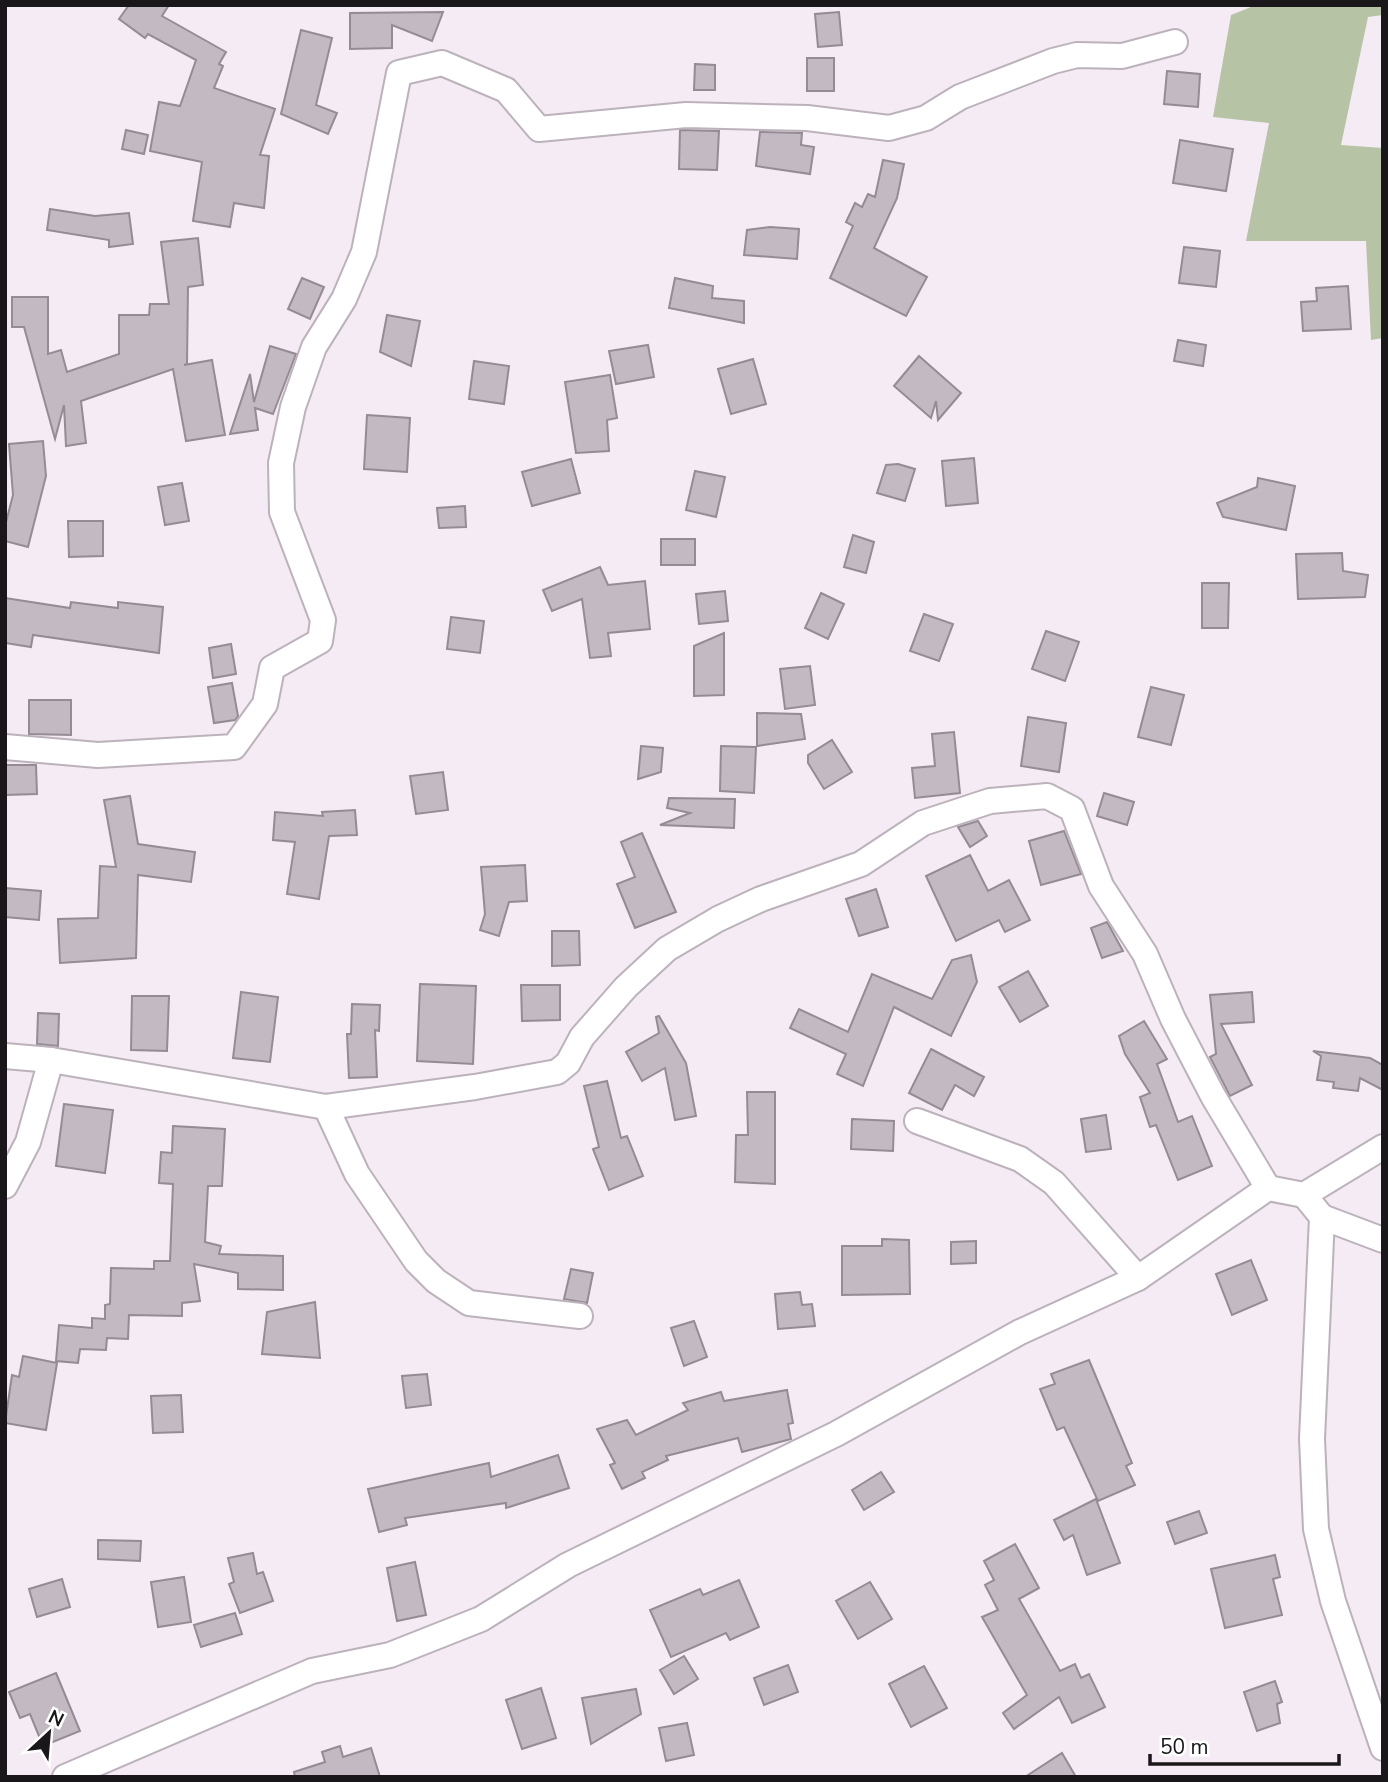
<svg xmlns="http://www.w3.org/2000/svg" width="1388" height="1782" font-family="'Nunito Sans',sans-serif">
  <rect width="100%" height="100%" fill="#f5ebf4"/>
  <path fill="#b6c4a5" d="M1256 5H1383V15L1368 17 1341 145 1383 148V338L1371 340 1366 241H1246L1269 123 1213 117 1231 15Z"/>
  <g fill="#c3b9c2" stroke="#948b94" stroke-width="2">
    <path d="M129 5H169L162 16 226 52 219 64 223 66 214 88 275 109 260 155 269 156 264 208 234 203 230 227 193 221 202 162 150 151 159 102 180 106 196 60 148 34 145 38 119 19Z"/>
    <path d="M443 12 432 41 392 25V48L350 49V13Z"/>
    <path d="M839 12 842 45 818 47 815 14Z"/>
    <path d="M301 30 332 38 316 105 337 113 328 134 281 114Z"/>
    <rect x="807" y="58" width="27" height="33"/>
    <path d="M695 64 715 65V90H694Z"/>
    <path d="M1167 71 1200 74 1198 107 1164 104Z"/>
    <path d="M126 130 148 135 144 154 122 149Z"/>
    <path d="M680 130 719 131 717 170 679 169Z"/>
    <path d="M760 132 802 133 801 145 814 147 810 174 756 166Z"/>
    <path d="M1180 140 1233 149 1226 191 1173 183Z"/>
    <path d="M883 160 904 164 897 198 874 248 927 277 906 316 830 278 853 226 846 222 855 203 862 207 868 194 875 197Z"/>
    <path d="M50 209 95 216 129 213 133 244 109 247V240L47 230Z"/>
    <path d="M770 227 799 229 797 259 744 255 747 230Z"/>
    <path d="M198 238 203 285 188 287 187 364 184 365 212 360 225 435 186 441 173 369 81 401 86 443 66 446 64 405 55 439 24 327H12V297H48V354L61 350 67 372 119 354V315H149L150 304H169L161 242Z"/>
    <path d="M1184 247 1220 251 1216 287 1179 283Z"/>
    <path d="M302 278 324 287 310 319 288 309Z"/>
    <path d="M675 278 713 286 712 298 744 301V323L669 308Z"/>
    <path d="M1348 286 1351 329 1303 331 1301 302 1317 301 1316 288Z"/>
    <path d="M387 315 420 321 411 366 380 352Z"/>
    <path d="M1178 340 1206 345 1203 366 1174 361Z"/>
    <path d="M648 345 654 377 616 384 609 351Z"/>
    <path d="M270 346 296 354 273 414 255 408 258 430 230 434 250 374 254 402Z"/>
    <path d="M919 356 961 393 938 420 936 401 931 418 894 386Z"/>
    <path d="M753 359 766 404 731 414 718 369Z"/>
    <path d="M474 361 509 366 504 404 469 399Z"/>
    <path d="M610 375 617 418 607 420 609 451 576 453 565 382Z"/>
    <path d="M367 415 410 418 407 472 364 469Z"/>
    <path d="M43 441 46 476 28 547 5 541V526L13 495 9 444Z"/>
    <path d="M974 458 978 503 946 506 942 461Z"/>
    <path d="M571 459 580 493 532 506 522 472Z"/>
    <path d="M898 464 915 469 905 501 877 493 886 465Z"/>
    <path d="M695 471 725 477 716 517 686 510Z"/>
    <path d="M1258 478 1295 486 1286 530 1223 517 1217 503 1257 487Z"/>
    <path d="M182 483 189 521 165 525 158 487Z"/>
    <path d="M465 506 466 527 439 528 437 508Z"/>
    <path d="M68 521H103V556L69 557Z"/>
    <path d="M853 535 874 542 866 573 844 567Z"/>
    <rect x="661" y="539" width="34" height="26"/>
    <path d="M1342 553 1343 571 1368 575 1365 597 1298 599 1296 554Z"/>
    <path d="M600 567 608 585 645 581 650 629 608 633 611 656 590 658 582 599 552 611 543 590Z"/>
    <path d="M1202 583H1229L1228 628H1202Z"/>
    <path d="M725 591 728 621 699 624 696 594Z"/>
    <path d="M821 593 844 604 828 639 805 628Z"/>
    <path d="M5 598 70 608 71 602 118 608V602L163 607 159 653 33 635 31 647 5 643Z"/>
    <path d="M924 614 953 624 939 661 910 651Z"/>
    <path d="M451 617 484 621 480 653 447 649Z"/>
    <path d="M1046 631 1079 642 1065 681 1032 669Z"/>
    <path d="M724 633V695L694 696V646Z"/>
    <path d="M231 644 236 674 213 678 209 648Z"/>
    <path d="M810 666 815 705 785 709 780 669Z"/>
    <path d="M232 683 238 716 235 720 214 723 208 687Z"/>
    <path d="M1151 687 1184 695 1171 745 1138 737Z"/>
    <path d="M29 700H71V735L29 734Z"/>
    <path d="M757 713 801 714 805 739 757 746Z"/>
    <path d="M1028 717 1066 723 1059 772 1021 766Z"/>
    <path d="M954 732 960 793 915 798 912 768 935 766 932 734Z"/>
    <path d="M832 740 852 772 824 789 808 763V755Z"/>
    <path d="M641 746 663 748 661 772 638 779Z"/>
    <path d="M721 746 756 747 754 793 720 791Z"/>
    <path d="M5 765H36L37 794 5 795Z"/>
    <path d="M443 772 448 810 416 814 410 776Z"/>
    <path d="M1104 793 1134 802 1127 825 1097 816Z"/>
    <path d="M130 796 138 844 195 852 191 882 138 875 136 958 60 963 58 919 98 918 100 866 116 867 104 800Z"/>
    <path d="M669 798 735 799 734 828 660 825 690 813 667 808Z"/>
    <path d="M355 810 357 835 329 836 319 899 287 894 295 842 273 840 275 812 323 816 322 812Z"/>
    <path d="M978 821 987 836 970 847 958 827Z"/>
    <path d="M1064 831 1081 874 1041 885 1029 841Z"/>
    <path d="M642 833 676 912 635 928 617 884 635 877 621 842Z"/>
    <path d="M970 855 988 891 1009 880 1030 920 1005 932 999 920 956 941 926 876Z"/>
    <path d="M525 865 527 901 509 902 499 936 480 930 485 914 481 867Z"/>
    <path d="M5 888 41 891 39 920 5 917Z"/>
    <path d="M876 889 888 927 859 936 846 899Z"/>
    <path d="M1107 922 1123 951 1102 958 1091 928Z"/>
    <path d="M552 931H579L580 965 552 966Z"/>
    <path d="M971 955 977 982 951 1036 894 1007 863 1086 837 1074 846 1054 790 1028 799 1009 848 1032 872 974 932 999 952 960Z"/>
    <path d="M1028 971 1048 1006 1020 1022 999 987Z"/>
    <path d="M420 984 476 986 473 1064 417 1061Z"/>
    <path d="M521 985H560V1020L522 1021Z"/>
    <path d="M241 992 278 997 270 1062 233 1058Z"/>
    <path d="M1252 992 1254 1022 1221 1024 1252 1085 1230 1096 1210 1057 1216 1054 1210 995Z"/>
    <path d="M132 996H169L167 1051 131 1050Z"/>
    <path d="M352 1004 380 1005 379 1031 375 1030 377 1077 349 1078 347 1034H351Z"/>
    <path d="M38 1013 59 1014 58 1046 37 1044Z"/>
    <path d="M659 1016 686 1063 696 1116 675 1120 665 1068 642 1081 626 1052 659 1033 656 1017Z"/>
    <path d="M1144 1021 1167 1059 1157 1064 1178 1122 1192 1116 1212 1166 1178 1180 1156 1125 1150 1127 1140 1097 1150 1093 1125 1054 1119 1036Z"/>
    <path d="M931 1049 984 1077 974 1096 955 1085 942 1110 909 1093Z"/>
    <path d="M1313 1051 1370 1058 1383 1065V1090L1360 1078 1358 1091 1333 1088 1334 1082 1317 1080 1321 1056Z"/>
    <path d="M607 1081 621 1138 627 1136 643 1176 609 1190 593 1149 599 1147 584 1086Z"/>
    <path d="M747 1092H775V1184L735 1182 736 1135H748Z"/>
    <path d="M64 1104 113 1110 105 1173 56 1166Z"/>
    <path d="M1106 1115 1111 1149 1086 1152 1081 1119Z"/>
    <path d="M852 1119 894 1121 893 1151 851 1149Z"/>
    <path d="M173 1126 225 1129 222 1186H208L205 1242 221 1246 219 1254 283 1256V1290L238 1289V1273L194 1264 200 1301 182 1303V1316L129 1315 128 1339 107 1338 106 1350 80 1349 78 1363 56 1361 59 1325 92 1328V1318L105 1319V1305L110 1304 111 1268 154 1269V1261H170L173 1184 159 1183 161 1152 172 1153Z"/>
    <path d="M882 1239 909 1240 910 1294 842 1295V1246H882Z"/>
    <path d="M976 1241V1263L951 1264V1242Z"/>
    <path d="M1251 1260 1267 1300 1232 1315 1216 1274Z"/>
    <path d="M571 1269 593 1273 587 1303 564 1299Z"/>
    <path d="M800 1292 802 1305 812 1304 815 1326 778 1329 775 1294Z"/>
    <path d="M315 1302 320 1358 262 1354 267 1312Z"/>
    <path d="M694 1321 707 1357 684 1366 671 1328Z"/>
    <path d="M23 1356 57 1363 46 1430 5 1423 12 1375 19 1377Z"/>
    <path d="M1089 1360 1132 1463 1126 1466 1135 1485 1098 1501 1064 1427 1057 1430 1040 1389 1055 1384 1051 1374Z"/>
    <path d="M427 1374 431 1405 406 1408 402 1376Z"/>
    <path d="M787 1390 793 1423 788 1424 791 1439 742 1452 738 1438 666 1456 668 1460 642 1472 645 1478 622 1489 610 1465 615 1463 597 1429 627 1420 636 1435 688 1410 683 1403 721 1392 724 1401Z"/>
    <path d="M181 1395 183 1432 153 1433 151 1396Z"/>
    <path d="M558 1455 569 1488 506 1508V1503L405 1518 407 1525 379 1532 368 1489 489 1463 491 1477Z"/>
    <path d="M881 1472 894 1492 864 1510 852 1490Z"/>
    <path d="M1096 1499 1120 1563 1087 1575 1073 1535 1064 1540 1054 1520Z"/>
    <path d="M1199 1511 1207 1533 1175 1544 1167 1522Z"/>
    <path d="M98 1540 141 1541 140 1561 98 1559Z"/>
    <path d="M1015 1544 1039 1588 1019 1599 1060 1671 1075 1664 1081 1678 1089 1674 1105 1707 1072 1723 1059 1697 1014 1729 1003 1713 1027 1695 982 1617 998 1610 985 1585 994 1580 984 1561Z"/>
    <path d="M253 1553 257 1574 263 1572 273 1601 240 1613 229 1584 234 1582 228 1558Z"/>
    <path d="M1275 1555 1280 1577 1273 1579 1282 1615 1225 1628 1211 1569Z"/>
    <path d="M415 1562 426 1615 397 1621 387 1568Z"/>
    <path d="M184 1577 191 1622 158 1627 151 1582Z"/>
    <path d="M62 1579 70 1607 37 1617 29 1589Z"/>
    <path d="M739 1580 759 1627 730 1640 726 1633 671 1657 650 1610 700 1589 703 1595Z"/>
    <path d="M870 1582 892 1619 858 1639 836 1601Z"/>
    <path d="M235 1613 242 1634 201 1647 194 1625Z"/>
    <path d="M684 1656 698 1679 674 1694 660 1670Z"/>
    <path d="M788 1665 798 1692 764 1705 754 1678Z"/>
    <path d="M924 1666 947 1708 911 1727 889 1684Z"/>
    <path d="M56 1673 80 1731 43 1746 30 1714 20 1718 9 1692Z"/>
    <path d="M1275 1681 1282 1702 1277 1704 1280 1723 1257 1731 1244 1692Z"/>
    <path d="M541 1688 556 1738 522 1749 506 1700Z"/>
    <path d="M636 1689 641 1714 591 1744 582 1698Z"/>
    <path d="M687 1723 694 1755 666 1761 659 1728Z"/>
    <path d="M340 1746 343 1757 371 1748 380 1777H295L294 1772 325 1762 322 1752Z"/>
    <path d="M1062 1753 1076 1777H1025Z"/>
  </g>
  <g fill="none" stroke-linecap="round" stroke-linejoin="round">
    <g stroke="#bcb2bc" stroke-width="28">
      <g id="minor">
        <path d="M5 747 98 755 234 747 265 704 272 668 320 641 323 620 282 512 281 463 293 407 314 347 344 299 364 252 399 73 442 63 506 90 539 129 686 115 807 118 889 128 926 118 960 97 1053 61 1077 55 1122 56 1175 42"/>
        <path d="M5 1056 51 1060 326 1107 475 1087 557 1072 568 1063 582 1037 626 987 667 949 718 919 761 899 861 864 923 823 990 801 1047 796 1072 809 1101 886 1145 954 1173 1019 1213 1096 1268 1188"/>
        <path d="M326 1107 357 1174 416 1261 436 1281 469 1303 580 1316"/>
        <path d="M917 1121 1020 1159 1054 1183 1138 1278"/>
        <path d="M5 1186 28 1142 51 1060"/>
        <path d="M1304 1195 1322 1217 1312 1439 1316 1529 1333 1601 1383 1748"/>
        <path d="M1322 1217 1383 1240"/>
        <path d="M65 1777 312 1671 390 1655 481 1619 568 1565 836 1434 1020 1332 1138 1278 1268 1188 1304 1195 1383 1147"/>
      </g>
    </g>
    <use href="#minor" stroke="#fff" stroke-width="24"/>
  </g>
  <rect width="1388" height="1782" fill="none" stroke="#1a171a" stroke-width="14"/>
  <g transform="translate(49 1733) rotate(26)" stroke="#ffffff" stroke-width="5" paint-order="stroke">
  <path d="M0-5L12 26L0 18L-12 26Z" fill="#1a171a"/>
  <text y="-10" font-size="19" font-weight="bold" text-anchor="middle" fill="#1a171a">N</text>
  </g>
  <path d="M1150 1754v10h189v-10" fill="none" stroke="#1a171a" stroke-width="3.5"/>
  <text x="1160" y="1754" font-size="21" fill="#1a171a" stroke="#ffffff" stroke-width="5" paint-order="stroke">50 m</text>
</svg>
